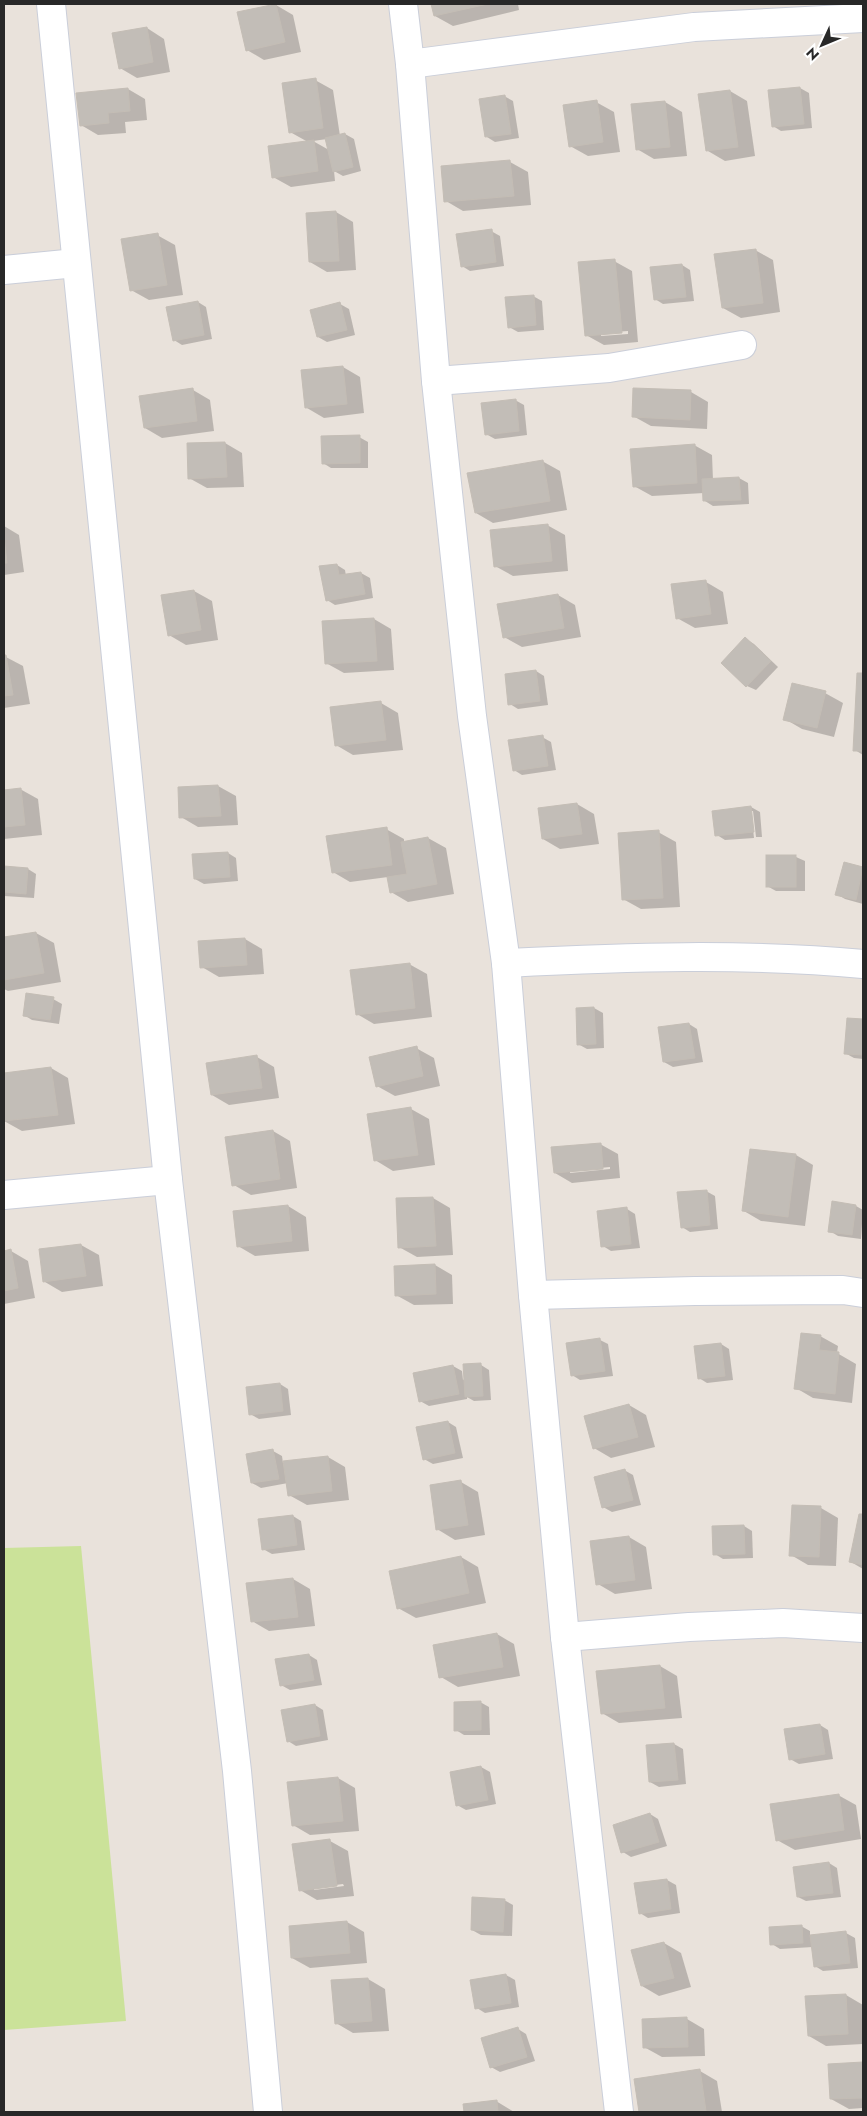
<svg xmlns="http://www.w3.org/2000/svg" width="867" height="2116" font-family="Jost,sans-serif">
  <rect width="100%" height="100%" fill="#e9e2db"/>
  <path fill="#cbe299" d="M81 1546 126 2021 4 2030V1548Z"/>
  <g fill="#0003" fill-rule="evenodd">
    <path d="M432 4H518L519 10 453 26 435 16Z"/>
    <path d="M276 5 293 15 301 52 264 60 247 50Z"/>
    <path d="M147 28 164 39 170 72 137 78 120 68Z"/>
    <path d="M315 80 333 90 340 136 345 134 354 139 361 171 343 176 334 171 335 181 291 187 273 177 308 142 290 132ZM327 139 329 150 313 141Z"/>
    <path d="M800 88 809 93 812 128 781 131 773 126Z"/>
    <path d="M128 89 145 99 147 120 125 122 126 133 98 135 81 125Z"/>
    <path d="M730 91 747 101 755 156 725 161 708 151Z"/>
    <path d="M504 96 513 101 519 138 495 142 487 137Z"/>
    <path d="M596 102 614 112 620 152 588 156 570 146Z"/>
    <path d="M665 102 682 112 687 156 654 159 637 149Z"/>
    <path d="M510 162 528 172 531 205 463 211 446 201 443 167Z"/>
    <path d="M336 212 353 222 356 270 327 272 310 262Z"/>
    <path d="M491 231 500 236 504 266 470 271 462 266Z"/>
    <path d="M157 235 175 245 183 295 149 300 131 290Z"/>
    <path d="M755 250 773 260 780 312 741 318 723 308Z"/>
    <path d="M614 261 632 271 638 342 604 345 586 335ZM628 331V334L601 336V333Z"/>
    <path d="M682 265 690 270 694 301 663 304 655 299Z"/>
    <path d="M533 296 542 301 544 330 518 332 509 327Z"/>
    <path d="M198 302 206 307 212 339 182 345 174 340Z"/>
    <path d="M340 304 349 309 355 335 327 342 318 337Z"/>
    <path d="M343 367 360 377 364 413 324 418 307 408Z"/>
    <path d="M634 389 691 392 708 402 707 429 651 426 633 416Z"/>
    <path d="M193 390 210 400 214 431 162 438 145 428Z"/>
    <path d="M515 400 524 405 527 435 495 439 486 434Z"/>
    <path d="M359 437 368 442V468H331L323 463Z"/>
    <path d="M225 443 242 453 244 487 207 488 189 478Z"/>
    <path d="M694 445 712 455 713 480 739 478 748 483 749 504 713 506 705 501 704 493 652 496 634 486Z"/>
    <path d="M542 461 560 471 567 510 493 523 476 513Z"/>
    <path d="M547 525 565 535 568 571 513 576 495 566Z"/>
    <path d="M4 526 19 535 24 572 4 575Z"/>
    <path d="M337 565 345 570 346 576 361 573 370 578 373 598 335 605 327 600Z"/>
    <path d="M706 582 723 592 728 624 695 628 677 618Z"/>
    <path d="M194 591 212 601 218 640 186 645 169 635 163 596Z"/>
    <path d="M558 595 575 605 581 637 522 647 504 637Z"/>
    <path d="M374 619 391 629 394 670 344 673 326 663Z"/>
    <path d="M746 639 754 644 778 667 756 690 747 686Z"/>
    <path d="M4 656 23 666 30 704 4 708Z"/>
    <path d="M536 671 544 676 548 705 518 709 510 704Z"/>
    <path d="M858 674H863V755L855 750Z"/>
    <path d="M825 693 843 703 834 737 802 729 785 719Z"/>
    <path d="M381 703 398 713 403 750 353 755 336 745Z"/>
    <path d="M542 737 551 742 556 770 522 775 514 770Z"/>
    <path d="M218 786 236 796 238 825 198 827 181 817Z"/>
    <path d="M20 789 38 799 42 835 4 839V791Z"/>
    <path d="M577 804 594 814 599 844 560 849 543 839Z"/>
    <path d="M751 807 760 812 762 837H756L753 811H751L754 838 725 840 717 835Z"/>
    <path d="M386 829 404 839V842L428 838 446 848 454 894 408 902 391 892 388 877 350 882 333 872Z"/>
    <path d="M658 832 676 842 680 907 641 909 623 899Z"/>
    <path d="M228 853 236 858 238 881 204 884 195 879Z"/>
    <path d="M767 857H796L805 861V891H776L767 886Z"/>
    <path d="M845 863 863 869V904L845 899 837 894Z"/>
    <path d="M4 867 28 869 36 874 34 898 4 896Z"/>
    <path d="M36 933 54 943 61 982 8 991 4 989V938Z"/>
    <path d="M245 939 262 949 264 974 219 977 202 967Z"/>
    <path d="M409 964 427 974 432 1017 374 1024 357 1014Z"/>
    <path d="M53 999 62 1004 59 1024 32 1020 24 1015Z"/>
    <path d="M594 1008 603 1013 604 1048 587 1049 578 1044 577 1009Z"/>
    <path d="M849 1019 863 1020V1059L854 1058 845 1053Z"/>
    <path d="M689 1024 697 1029 703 1062 673 1067 664 1062Z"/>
    <path d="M416 1048 434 1058 440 1086 395 1096 377 1086Z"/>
    <path d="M257 1057 274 1067 279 1098 229 1105 212 1095Z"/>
    <path d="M51 1068 68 1078 75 1124 22 1131 4 1121V1074Z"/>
    <path d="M411 1109 429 1119 435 1165 393 1171 375 1160Z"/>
    <path d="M273 1131 290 1141 297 1188 251 1195 234 1185Z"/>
    <path d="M600 1144 618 1154 620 1178 572 1183 555 1173ZM610 1167V1169L570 1173V1171Z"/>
    <path d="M796 1155 813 1165 805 1226 761 1221 744 1211Z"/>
    <path d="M706 1191 715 1196 718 1229 690 1232 682 1227Z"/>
    <path d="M433 1198 450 1208 453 1255 417 1257 399 1247Z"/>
    <path d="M288 1206 306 1217 309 1251 255 1256 238 1246 234 1212Z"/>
    <path d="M856 1206 863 1210 861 1239 838 1236 830 1231Z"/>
    <path d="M627 1209 635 1214 640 1248 611 1251 603 1246Z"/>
    <path d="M81 1245 99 1255 103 1286 62 1292 45 1282 40 1250Z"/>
    <path d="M11 1251 28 1261 35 1298 4 1304V1252Z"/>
    <path d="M435 1265 452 1275 453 1304 414 1305 396 1295Z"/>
    <path d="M820 1336 838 1346 837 1353 856 1364 852 1403 813 1398 796 1388Z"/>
    <path d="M600 1340 608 1344 613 1376 580 1380 572 1375Z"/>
    <path d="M721 1344 729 1349 733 1380 707 1383 699 1378Z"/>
    <path d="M481 1365 489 1370 491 1400 474 1401 467 1397V1399L429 1406 420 1401 453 1366 462 1371 463 1380Z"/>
    <path d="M280 1384 288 1389 291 1415 259 1419 250 1414Z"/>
    <path d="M629 1405 646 1415 655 1447 611 1458 594 1448Z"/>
    <path d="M448 1422 456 1427 463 1458 433 1464 424 1459Z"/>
    <path d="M273 1451 282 1456 283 1463 328 1457 345 1467 349 1500 307 1505 289 1495 288 1483 261 1488 252 1483Z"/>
    <path d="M624 1470 633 1475 641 1505 612 1512 603 1507Z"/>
    <path d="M461 1482 478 1492 485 1535 455 1540 437 1529Z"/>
    <path d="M821 1508 838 1518 836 1566 808 1565 791 1555Z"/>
    <path d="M860 1515 863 1516V1569L851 1562Z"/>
    <path d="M293 1516 301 1521 305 1550 272 1554 263 1549Z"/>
    <path d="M744 1526 752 1531 753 1558 723 1559 715 1554Z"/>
    <path d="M629 1537 646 1547 652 1589 615 1594 598 1584Z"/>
    <path d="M461 1557 478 1567 486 1603 416 1618 398 1608Z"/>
    <path d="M293 1579 310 1589 315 1626 269 1631 252 1621Z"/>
    <path d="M497 1634 514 1644 520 1676 458 1687 441 1677Z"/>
    <path d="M309 1655 317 1660 322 1685 290 1690 281 1685Z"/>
    <path d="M660 1666 677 1676 682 1718 619 1723 602 1713Z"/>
    <path d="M480 1702 489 1707 490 1735H464L456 1730Z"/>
    <path d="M315 1705 323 1710 328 1740 296 1746 288 1741Z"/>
    <path d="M820 1725 828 1730 833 1759 799 1764 790 1759Z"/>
    <path d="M674 1744 683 1749 686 1784 659 1787 650 1782Z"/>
    <path d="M481 1767 490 1772 496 1804 466 1810 457 1805Z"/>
    <path d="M338 1778 355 1788 359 1831 310 1835 293 1825Z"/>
    <path d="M838 1795 856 1805 861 1839 795 1850 777 1840Z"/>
    <path d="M650 1814 658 1819 667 1846 631 1857 623 1852Z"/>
    <path d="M330 1841 348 1851 354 1896 317 1900 300 1890ZM343 1884 344 1886 314 1890V1888Z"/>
    <path d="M829 1863 837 1868 841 1897 806 1901 798 1897Z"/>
    <path d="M667 1880 676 1885 680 1913 648 1918 640 1913Z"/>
    <path d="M504 1900 513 1905 512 1936 481 1935 472 1930Z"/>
    <path d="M347 1922 364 1932 367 1963 310 1968 292 1958Z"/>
    <path d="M801 1926 810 1931V1936L846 1933 855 1938 858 1968 823 1971 815 1966 813 1947 780 1949 772 1944Z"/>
    <path d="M664 1943 681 1953 691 1987 659 1996 642 1986Z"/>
    <path d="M506 1975 515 1980 519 2007 485 2013 477 2008Z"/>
    <path d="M368 1979 385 1989 389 2031 353 2033 336 2023Z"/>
    <path d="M846 1995 863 2005V2044L826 2046 809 2036Z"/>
    <path d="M687 2019 704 2029 705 2056 662 2057 644 2047Z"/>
    <path d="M518 2029 526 2034 535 2061 500 2072 491 2067Z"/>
    <path d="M863 2063V2108L849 2109 831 2099 829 2065Z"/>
    <path d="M700 2071 717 2081 722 2112H640L636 2080Z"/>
    <path d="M496 2101 514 2112H465L464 2105Z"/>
  </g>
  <g fill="#c2bdb7" stroke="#c4bdb5">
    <path d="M276 4 285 42 246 51 237 12Z"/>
    <path d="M431 4H488L434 16Z"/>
    <path d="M147 27 153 62 119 69 112 33Z"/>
    <path d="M316 78 323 128 289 133 282 83Z"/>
    <path d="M800 87 804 124 772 127 768 90Z"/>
    <path d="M128 88 130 111 108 113 109 123 80 126 76 93Z"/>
    <path d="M730 90 738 147 706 151 698 94Z"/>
    <path d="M505 95 511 134 485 137 479 99Z"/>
    <path d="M597 100 603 142 569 147 563 105Z"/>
    <path d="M665 101 670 147 636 150 631 104Z"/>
    <path d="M345 133 353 167 333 172 325 138Z"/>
    <path d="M314 140 318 171 272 178 268 146Z"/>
    <path d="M510 160 514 196 444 202 441 166Z"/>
    <path d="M336 211 339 261 309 262 306 213Z"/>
    <path d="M492 229 496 262 461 267 456 234Z"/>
    <path d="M158 233 167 285 130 291 121 239Z"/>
    <path d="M756 249 763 303 722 308 714 254Z"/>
    <path d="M615 259 622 333 585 336 578 262Z"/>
    <path d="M682 264 686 297 654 300 650 267Z"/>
    <path d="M534 295 536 325 508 328 505 297Z"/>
    <path d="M198 301 204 335 173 341 166 307Z"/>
    <path d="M340 302 347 330 317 337 310 310Z"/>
    <path d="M343 366 347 404 305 408 301 370Z"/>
    <path d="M193 388 197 421 144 428 139 396Z"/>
    <path d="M633 388 691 390 690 420 632 417Z"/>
    <path d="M516 399 519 431 485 435 481 403Z"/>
    <path d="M360 435V463L322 464 321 436Z"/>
    <path d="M225 442 227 477 188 479 187 443Z"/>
    <path d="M695 444 697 483 633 487 630 449Z"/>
    <path d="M543 460 550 501 475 513 467 473Z"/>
    <path d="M739 477 741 500 703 501 702 479Z"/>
    <path d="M548 524 552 561 494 567 490 530Z"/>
    <path d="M4 537 7 563H4Z"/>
    <path d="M337 564 339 575 361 572 365 594 326 601 319 566Z"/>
    <path d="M706 580 711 614 676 619 671 584Z"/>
    <path d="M194 590 201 630 168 636 161 595Z"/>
    <path d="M558 594 564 628 503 638 497 604Z"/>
    <path d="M374 618 377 661 325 664 322 621Z"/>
    <path d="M745 637 771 661 746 687 721 663Z"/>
    <path d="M4 655H6L13 695 4 696Z"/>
    <path d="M536 670 540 701 508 705 505 674Z"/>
    <path d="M857 673H863V751H853Z"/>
    <path d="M792 683 826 691 817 728 783 720Z"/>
    <path d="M381 701 386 740 335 746 330 707Z"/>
    <path d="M543 735 548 766 513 771 508 740Z"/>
    <path d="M218 785 221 816 179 818 178 787Z"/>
    <path d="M21 788 25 825 4 827V790Z"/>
    <path d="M577 803 582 834 542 839 538 808Z"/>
    <path d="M751 806 754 832 715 836 712 811Z"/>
    <path d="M387 827 392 865 332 873 326 836Z"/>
    <path d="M659 830 663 898 622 900 618 833Z"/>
    <path d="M428 837 437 884 390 893 387 877 407 874 401 842Z"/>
    <path d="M228 852 230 877 194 879 192 854Z"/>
    <rect x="766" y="855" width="30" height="32"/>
    <path d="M844 862 863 867 856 900 835 895Z"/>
    <path d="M4 866 28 868 26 894 4 892Z"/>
    <path d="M36 932 44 973 4 980V937Z"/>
    <path d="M245 938 247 965 200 968 198 941Z"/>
    <path d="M410 963 415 1008 356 1015 350 970Z"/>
    <path d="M26 993 54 997 50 1020 23 1016Z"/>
    <path d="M594 1007 596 1044 577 1045 576 1008Z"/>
    <path d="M847 1018 863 1019V1055L844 1054Z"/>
    <path d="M689 1023 695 1058 663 1062 658 1027Z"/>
    <path d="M417 1046 423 1076 376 1087 369 1057Z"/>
    <path d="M257 1055 262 1088 211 1095 206 1063Z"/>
    <path d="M51 1067 58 1115 4 1121V1073Z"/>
    <path d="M411 1107 418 1155 374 1161 367 1114Z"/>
    <path d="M273 1130 280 1179 232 1186 225 1137Z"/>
    <path d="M601 1143 603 1169 554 1173 551 1147Z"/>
    <path d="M750 1149 796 1154 788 1217 742 1211Z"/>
    <path d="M707 1190 710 1225 681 1228 677 1192Z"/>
    <path d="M433 1197 436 1246 398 1248 396 1198Z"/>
    <path d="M832 1201 856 1205 852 1235 828 1232Z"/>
    <path d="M288 1205 292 1241 237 1247 233 1211Z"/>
    <path d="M627 1207 631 1244 601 1247 597 1211Z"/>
    <path d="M81 1244 86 1276 43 1282 39 1249Z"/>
    <path d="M11 1249 18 1288 4 1291V1251Z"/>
    <path d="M435 1264 436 1294 395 1296 394 1266Z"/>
    <path d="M801 1333 821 1335 819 1350 839 1352 835 1394 794 1389Z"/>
    <path d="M600 1338 605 1371 571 1376 566 1343Z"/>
    <path d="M721 1343 725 1376 698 1379 694 1346Z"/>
    <path d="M481 1363 483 1396 465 1397 463 1364Z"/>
    <path d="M453 1365 459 1394 419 1402 413 1373Z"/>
    <path d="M280 1383 283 1411 249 1415 246 1387Z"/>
    <path d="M629 1404 638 1437 593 1449 584 1416Z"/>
    <path d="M448 1421 455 1453 423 1460 416 1427Z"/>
    <path d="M273 1449 279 1479 251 1483 246 1454Z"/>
    <path d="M328 1456 332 1491 288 1496 283 1461Z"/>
    <path d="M625 1469 633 1500 602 1508 594 1477Z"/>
    <path d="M461 1480 468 1525 436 1530 430 1485Z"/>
    <path d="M792 1505 821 1506 819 1557 789 1556Z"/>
    <path d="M859 1514H863V1565L849 1562Z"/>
    <path d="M293 1515 297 1545 262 1550 258 1519Z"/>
    <path d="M744 1525 745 1554 713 1555 712 1526Z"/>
    <path d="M629 1536 635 1580 596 1585 590 1541Z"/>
    <path d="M461 1556 469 1593 397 1609 389 1571Z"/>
    <path d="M293 1578 298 1617 251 1622 246 1583Z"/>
    <path d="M497 1633 503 1667 439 1678 433 1645Z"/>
    <path d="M309 1654 314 1680 280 1686 275 1659Z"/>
    <path d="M660 1665 665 1708 601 1714 596 1671Z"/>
    <path d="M481 1701V1730L454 1731V1702Z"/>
    <path d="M315 1704 320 1736 287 1742 281 1710Z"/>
    <path d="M820 1724 825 1754 789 1760 784 1729Z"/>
    <path d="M674 1743 678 1780 649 1782 646 1745Z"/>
    <path d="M481 1766 488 1800 456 1806 450 1772Z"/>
    <path d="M338 1777 343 1821 292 1826 287 1782Z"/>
    <path d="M839 1794 844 1830 776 1841 770 1804Z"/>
    <path d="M650 1813 659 1842 621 1853 613 1825Z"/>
    <path d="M330 1839 337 1886 299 1891 292 1844Z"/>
    <path d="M829 1862 833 1893 797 1897 793 1867Z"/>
    <path d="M667 1879 671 1909 639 1914 634 1883Z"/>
    <path d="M472 1897 505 1899 503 1932 471 1930Z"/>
    <path d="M347 1921 350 1953 291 1958 289 1926Z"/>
    <path d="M802 1925 803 1943 770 1945 769 1927Z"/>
    <path d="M846 1931 850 1963 814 1967 810 1935Z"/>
    <path d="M664 1942 674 1978 641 1986 631 1950Z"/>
    <path d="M506 1974 511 2003 475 2009 470 1980Z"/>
    <path d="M368 1978 372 2021 335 2024 331 1980Z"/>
    <path d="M846 1994 848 2034 808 2036 805 1996Z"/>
    <path d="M687 2017 688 2047 643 2048 642 2019Z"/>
    <path d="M518 2027 527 2057 490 2068 481 2038Z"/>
    <path d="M863 2062V2098L830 2099 828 2064Z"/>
    <path d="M700 2069 706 2111 639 2112 634 2079Z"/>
    <path d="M497 2100 498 2112H464L463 2104Z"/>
  </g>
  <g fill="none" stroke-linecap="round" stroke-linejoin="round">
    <g stroke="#caced9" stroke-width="30">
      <g id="minor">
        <path d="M403 4 410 64 436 381 472 716 506 963 533 1295 565 1637 619 2112"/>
        <path d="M410 64 694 27 863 18"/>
        <path d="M4 270 76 263"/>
        <path d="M436 381 609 368 742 345"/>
        <path d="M506 963C625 957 745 953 863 964"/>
        <path d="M4 1195 168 1180"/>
        <path d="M533 1295 695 1291 843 1290 863 1293"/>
        <path d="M565 1637 689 1627 783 1623 863 1628"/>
      </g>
    </g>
    <g stroke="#caced9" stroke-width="30">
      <path id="tertiary" d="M51 4 168 1180 237 1771 268 2112"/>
    </g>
    <use href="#minor" stroke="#fff" stroke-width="28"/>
    <use href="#tertiary" stroke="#fff" stroke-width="28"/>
  </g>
  <rect width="867" height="2116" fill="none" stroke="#282828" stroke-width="10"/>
  <g transform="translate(822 45) rotate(226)" stroke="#ffffff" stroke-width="4" paint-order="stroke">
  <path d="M0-4L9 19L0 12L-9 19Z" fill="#282828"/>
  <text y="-8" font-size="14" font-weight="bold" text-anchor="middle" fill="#282828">N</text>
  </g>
</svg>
